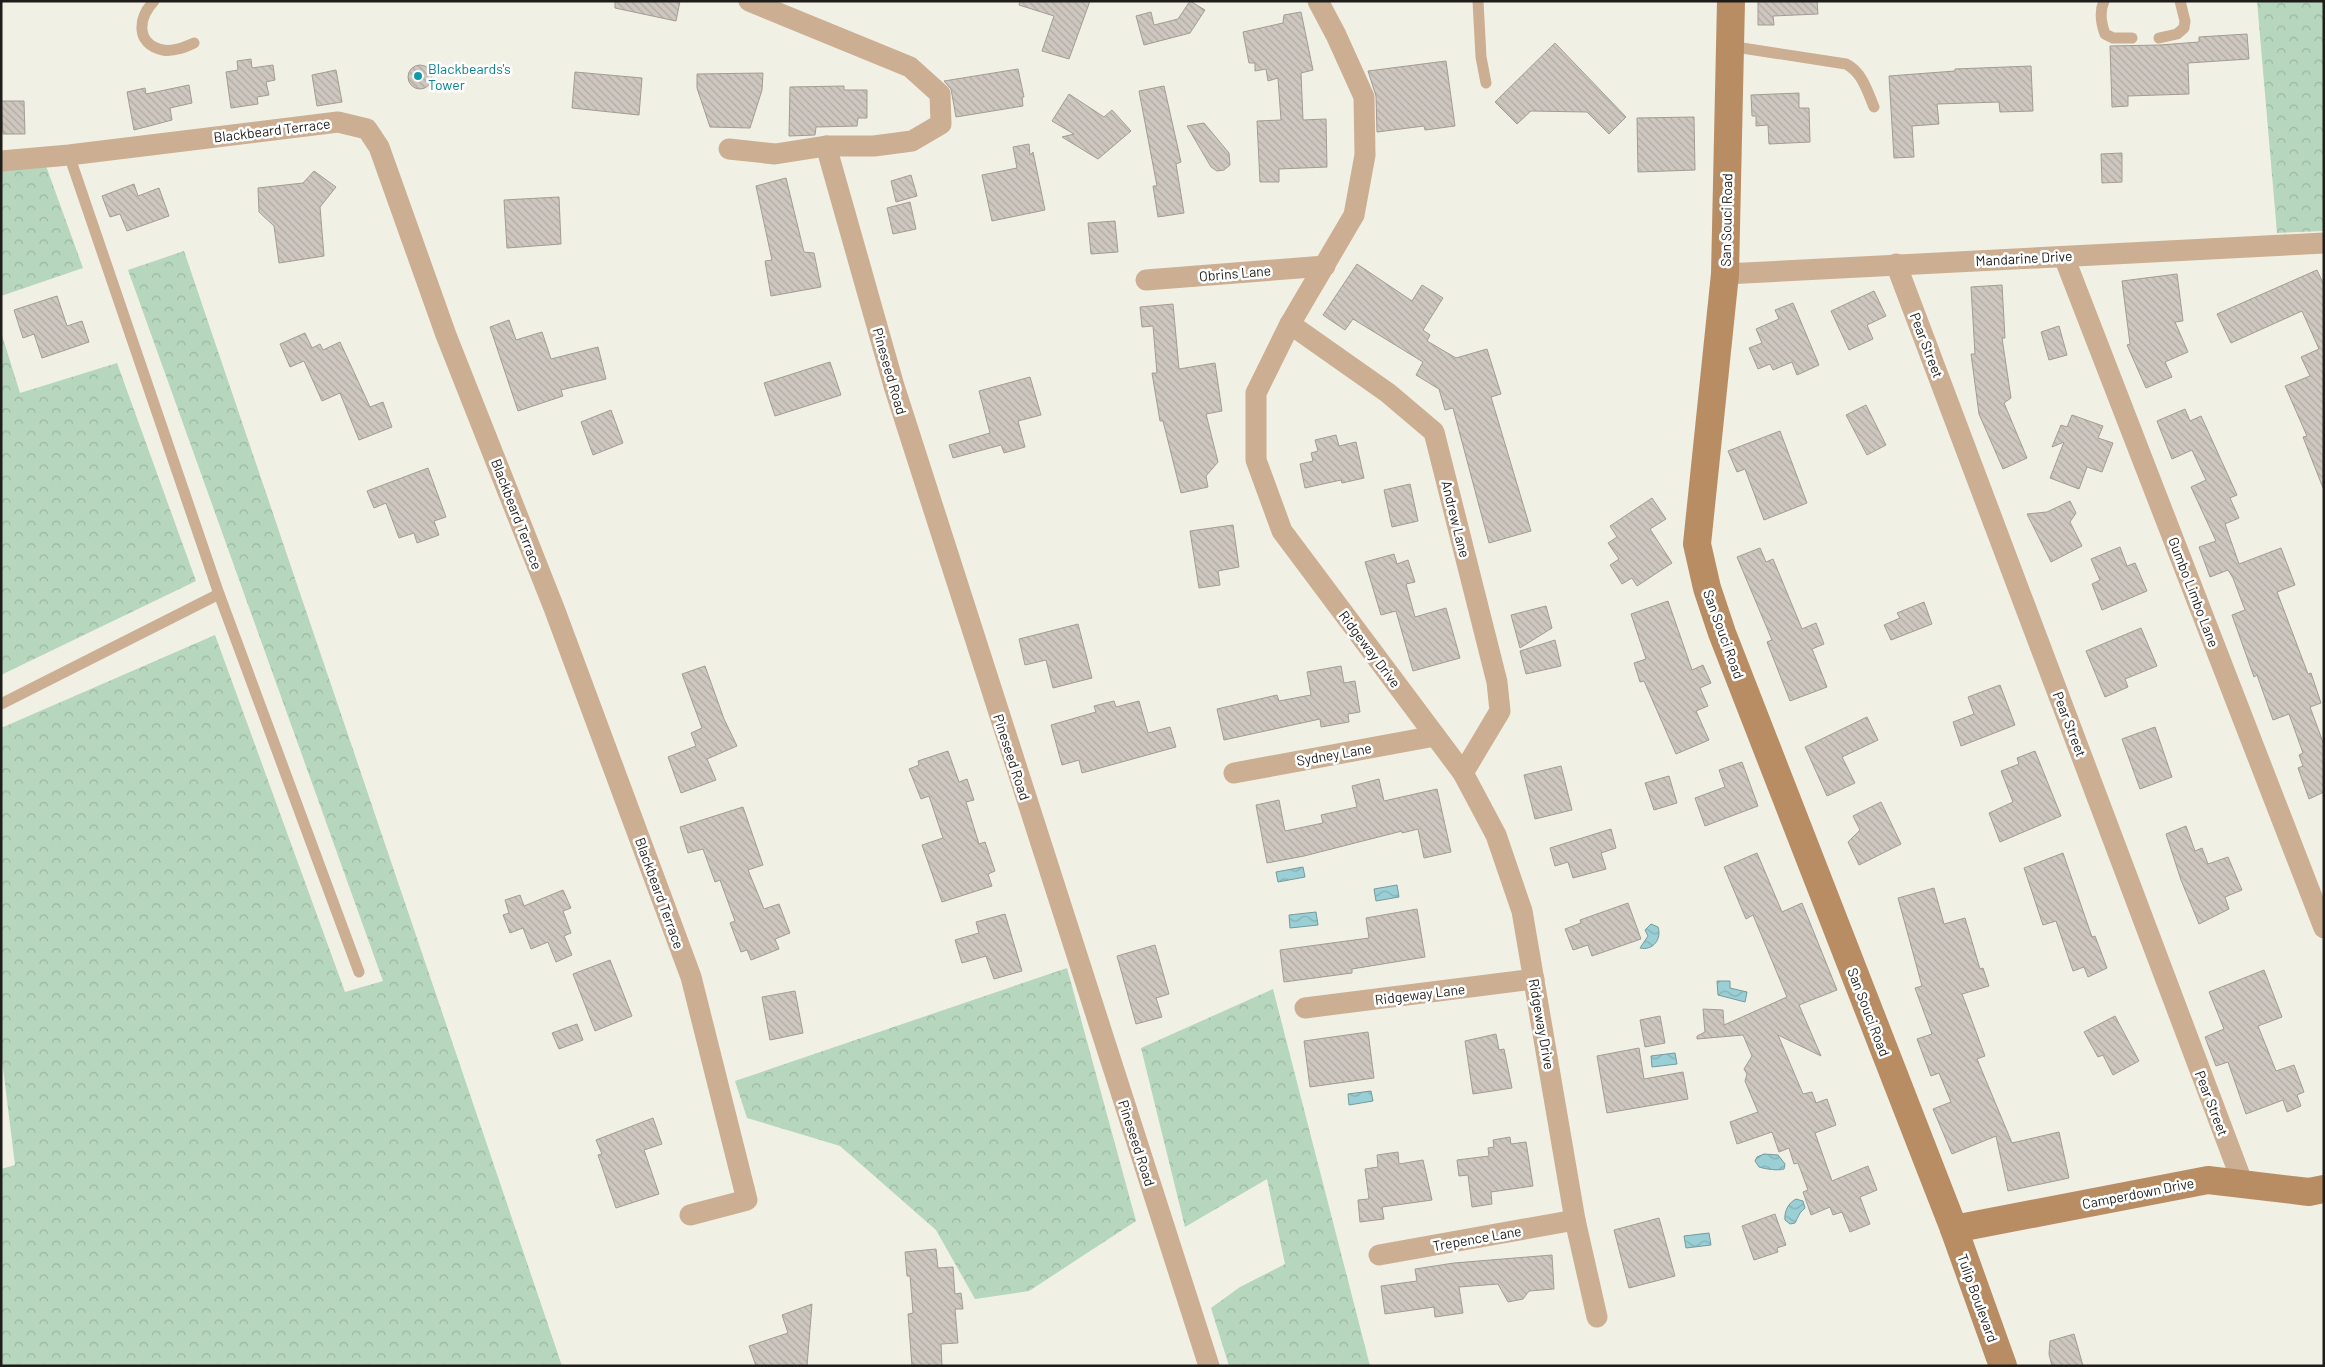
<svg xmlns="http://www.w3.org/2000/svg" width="2325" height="1367" font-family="Barlow,sans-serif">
  <defs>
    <pattern id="forest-crowns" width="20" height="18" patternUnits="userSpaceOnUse" patternTransform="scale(1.25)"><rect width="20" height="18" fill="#b6d6bd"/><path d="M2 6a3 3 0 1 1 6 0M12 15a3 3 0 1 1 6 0" fill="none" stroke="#9cb7a2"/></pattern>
    <pattern id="water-waves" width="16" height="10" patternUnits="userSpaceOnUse" patternTransform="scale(1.25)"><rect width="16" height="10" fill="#9acfd5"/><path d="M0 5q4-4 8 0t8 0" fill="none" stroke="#84b1b6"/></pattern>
    <pattern id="building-back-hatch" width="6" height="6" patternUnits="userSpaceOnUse" patternTransform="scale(1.25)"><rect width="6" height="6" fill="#cec7bf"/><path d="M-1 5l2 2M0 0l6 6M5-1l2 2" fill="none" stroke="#b0aaa4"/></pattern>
  </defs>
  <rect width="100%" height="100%" fill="#f1f0e5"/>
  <g fill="url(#forest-crowns)">
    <path d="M2257 1H2324V231L2277 233Z"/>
    <path d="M46 166 83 268 1 296V171Z"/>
    <path d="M184 251 562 1366H1V1169L15 1165 1 1052V728L215 635 345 992 383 981 128 270Z"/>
    <path d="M1 332 20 393 117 363 196 581 1 675Z"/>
    <path d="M1067 968 1136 1221 1029 1291 975 1299 936 1230 840 1146 747 1118 735 1081Z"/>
    <path d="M1273 989 1370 1366H1229L1211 1308 1240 1287 1285 1264 1267 1179 1185 1227 1141 1048Z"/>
  </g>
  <g fill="url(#water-waves)" stroke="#759a9d">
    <path d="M1303 867 1305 877 1278 882 1276 872Z"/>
    <path d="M1397 885 1399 897 1376 901 1374 889Z"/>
    <path d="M1316 912 1318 925 1290 928 1289 915Z"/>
    <path d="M1651 924 1658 927C1662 939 1653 951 1640 948L1648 936 1645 930Z"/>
    <path d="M1717 981H1730V988L1747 992 1745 1002 1718 995Z"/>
    <path d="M1675 1053 1677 1064 1652 1067 1651 1056Z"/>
    <path d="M1371 1091 1373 1101 1349 1105 1348 1094Z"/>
    <path d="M1764 1154 1778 1155 1785 1164 1784 1169C1778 1171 1765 1169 1759 1167L1755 1161 1757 1157Z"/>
    <path d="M1796 1199 1803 1201 1805 1208 1800 1213 1795 1223 1790 1224 1785 1220C1784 1212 1788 1203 1796 1199Z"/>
    <path d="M1709 1233 1711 1245 1686 1248 1684 1236Z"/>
  </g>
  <g fill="url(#building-back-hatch)" stroke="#a29c94">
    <path d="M615 1H680L676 21 615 8Z"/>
    <path d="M1020 1H1090L1069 59 1042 51 1054 16 1019 5Z"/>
    <path d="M1190 1 1205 10 1190 33 1144 45 1136 16 1151 12 1154 25 1178 19Z"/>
    <path d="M1758 1H1817L1818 14 1773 16 1774 25H1758Z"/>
    <path d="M1301 12 1313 70 1301 73 1303 120 1326 119 1327 167 1279 169V182H1260L1257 121 1281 120 1278 78 1268 81 1266 69 1255 71V63H1249L1243 32 1283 23 1284 15Z"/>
    <path d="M2247 34 2249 59 2188 63 2189 94 2128 96V106L2112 107 2110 46 2160 45 2199 42V37Z"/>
    <path d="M1555 43 1626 117 1609 134 1587 112 1531 111 1517 124 1495 102Z"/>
    <path d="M251 59 252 68 273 65 275 80 266 82 269 95 257 97 258 104 231 108 226 72 238 70 237 61Z"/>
    <path d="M1446 61 1455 126 1425 130 1424 126 1377 132 1376 96 1368 71Z"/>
    <circle cx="420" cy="77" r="12"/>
    <path d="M2031 66 2033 111 2000 112 1999 102 1937 104 1939 124 1912 126 1914 157 1894 158 1889 76 1955 71V69Z"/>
    <path d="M1018 69 1024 97H1022L1023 106 956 117 951 89 944 81Z"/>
    <path d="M336 70 342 102 317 106 312 75Z"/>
    <path d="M575 72 642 78 639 115 572 108Z"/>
    <path d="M763 73 762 90 750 128 710 127 697 88V74Z"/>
    <path d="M189 85 192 103 170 108 172 120 134 130 127 92 145 88 146 94Z"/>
    <path d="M844 86V90H867V118H858L857 126 816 127 815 135 789 136 790 87Z"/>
    <path d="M1164 86 1181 162 1176 164 1184 213 1158 217 1153 186H1157L1139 91Z"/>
    <path d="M1799 93V108H1809L1810 142 1769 144 1768 125 1756 126V116H1752L1751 95Z"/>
    <path d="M1069 94 1104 117 1112 110 1131 131 1098 159 1062 137 1074 134 1052 121Z"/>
    <path d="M1 101H24L25 134H3Z"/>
    <path d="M1694 117 1695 170 1638 172 1637 118Z"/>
    <path d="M1204 123 1229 153 1230 165 1224 170 1217 171 1211 167 1187 126Z"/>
    <path d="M1029 144 1030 155 1033 152 1045 210 992 221 982 175 1017 168 1013 147Z"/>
    <path d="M2122 153V182L2102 183 2101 154Z"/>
    <path d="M314 171 336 187 320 207 324 256 279 263 274 226 259 212 258 188 303 183Z"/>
    <path d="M911 175 917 196 896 202 891 181Z"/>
    <path d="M786 178 804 252 814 253 821 287 771 296 765 261 772 260 756 186Z"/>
    <path d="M134 184 138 196 159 188 169 216 127 231 120 214 110 217 102 196Z"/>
    <path d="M559 197 561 244 507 248 504 200Z"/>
    <path d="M910 202 916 229 893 234 887 208Z"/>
    <path d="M1115 221 1118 252 1091 254 1088 223Z"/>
    <path d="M1357 264 1412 301 1422 285 1443 298 1423 330 1430 335 1427 341 1456 358 1487 349 1501 394 1491 397 1531 531 1489 543 1453 408 1445 410 1439 389 1416 375 1423 362 1353 319 1345 330 1323 315Z"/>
    <path d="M2317 270 2324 285 2323 488 2303 437 2307 436 2285 386 2310 376 2301 357 2319 349 2302 311 2231 343 2217 314Z"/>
    <path d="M2177 274 2183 321 2175 322 2188 352 2165 362 2172 377 2146 388 2127 345 2130 344 2122 281Z"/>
    <path d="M2002 285 2005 338H2002L2011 398 2004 403 2027 458 2003 469 1979 414 1971 354H1975L1971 287Z"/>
    <path d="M1874 291 1886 316 1867 325 1873 339 1849 350 1831 311Z"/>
    <path d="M57 296 67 326 82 321 89 342 42 358 34 334 23 338 14 310Z"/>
    <path d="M1793 303 1819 365 1797 375 1792 362 1773 370 1770 364 1758 369 1749 348 1762 343 1756 329 1779 319 1775 310Z"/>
    <path d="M1173 304 1179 369 1215 363 1222 411 1206 414 1218 462 1206 476 1208 487 1181 493 1163 421H1160L1152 373H1157L1153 326 1142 327 1140 307Z"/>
    <path d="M509 320 516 340 542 332 551 359 598 347 606 379 561 390 563 396 518 411 490 327Z"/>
    <path d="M2059 326 2067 355 2049 360 2041 332Z"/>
    <path d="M305 333 312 348 320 344 323 350 340 342 370 407 383 402 392 427 359 440 340 393 322 401 304 361 290 367 280 344Z"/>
    <path d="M830 362 841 395 775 416 764 383Z"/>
    <path d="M1030 377 1041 415 1018 421 1025 447 1004 453 1001 445 953 458 949 445 990 433 979 391Z"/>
    <path d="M1866 405 1886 445 1867 455 1846 415Z"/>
    <path d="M2185 409 2190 421 2201 416 2237 495 2230 498 2239 518 2225 524 2239 564 2281 548 2295 585 2277 592 2308 674 2311 673 2321 703 2310 707 2324 745V792L2309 799 2298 768 2303 766 2299 755 2303 753 2289 714 2273 720 2257 675 2254 677 2232 615 2245 610 2233 578 2228 570 2210 577 2199 547 2216 541 2191 487 2206 480 2192 450 2172 459 2157 421Z"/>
    <path d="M611 410 623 443 593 455 581 422Z"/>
    <path d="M2072 415 2103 426 2098 438 2113 443 2102 472 2087 467 2079 489 2050 478 2064 442 2052 447 2061 425 2067 427Z"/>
    <path d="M1780 431 1807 503 1764 520 1745 469 1737 472 1728 451Z"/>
    <path d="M1336 435 1339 446 1356 442 1364 478 1342 483 1341 480 1305 488 1300 464 1313 461 1311 453 1318 451 1315 440Z"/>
    <path d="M428 468 446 517 434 521 439 535 417 543 414 533 399 538 386 503 374 508 367 491Z"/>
    <path d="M1410 484 1418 521 1392 527 1384 490Z"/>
    <path d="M1652 498 1666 519 1650 529 1672 563 1637 586 1632 578 1622 584 1610 565 1619 559 1608 543 1617 537 1610 526Z"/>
    <path d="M2070 501 2076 513 2070 522 2082 546 2051 562 2027 514 2047 512Z"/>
    <path d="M1233 525 1239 567 1218 571 1220 585 1199 588 1190 531Z"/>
    <path d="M2120 547 2127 566 2135 563 2147 591 2102 610 2092 584 2100 580 2091 559Z"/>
    <path d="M1760 548 1766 562 1773 559 1802 629 1816 623 1824 644 1812 649 1827 687 1790 701 1767 642 1772 640 1737 557Z"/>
    <path d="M1394 554 1397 564 1408 560 1415 582 1406 584 1415 617 1446 608 1460 658 1413 671 1396 611 1381 615 1365 562Z"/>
    <path d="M1668 601 1692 670 1703 665 1711 683 1700 688 1708 706 1696 711 1709 740 1676 754 1644 681 1640 682 1634 663 1646 659 1631 614Z"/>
    <path d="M1924 602 1932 624 1891 640 1884 625 1900 618 1897 613Z"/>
    <path d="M1546 606 1552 628 1520 648 1511 615Z"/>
    <path d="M1078 624 1092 678 1053 688 1046 660 1025 665 1019 639Z"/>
    <path d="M2141 628 2157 666 2125 679 2128 687 2105 697 2086 651Z"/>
    <path d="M1555 640 1561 666 1526 674 1520 651Z"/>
    <path d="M705 666 724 719 737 746 707 759 716 780 681 793 668 757 696 746 691 733 702 728 682 674Z"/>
    <path d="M1341 666 1344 683 1355 681 1360 712 1348 714 1349 722 1321 727 1320 719 1224 740 1217 709 1277 695 1279 701 1311 695 1307 672Z"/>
    <path d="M2000 685 2015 725 1961 746 1953 722 1974 714 1968 697Z"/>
    <path d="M1114 701 1116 707 1139 701 1148 733 1170 727 1176 747 1082 773 1079 760 1062 765 1051 725 1096 712 1094 706Z"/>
    <path d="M1867 717 1878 740 1842 757 1855 783 1827 796 1805 747Z"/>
    <path d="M2155 727 2172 777 2140 789 2122 739Z"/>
    <path d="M948 751 959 782 967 779 974 800 966 802 979 844 985 842 995 871 988 874 992 886 942 902 922 845 943 838 929 796 921 799 909 769 919 765 918 761Z"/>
    <path d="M2035 751 2061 816 2000 842 1989 813 2013 802 2001 771 2019 764 2017 758Z"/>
    <path d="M1742 762 1758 806 1705 826 1695 798 1725 787 1719 770Z"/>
    <path d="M1561 766 1572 810 1535 819 1524 775Z"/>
    <path d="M1669 776 1677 803 1654 810 1645 783Z"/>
    <path d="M1379 779 1384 801 1437 789 1451 852 1424 858 1418 829 1402 833V831L1304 856 1267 863 1256 805 1279 800 1285 831 1323 823 1321 815 1357 807 1352 786Z"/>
    <path d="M1881 802 1901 844 1859 865 1848 842 1860 830 1853 816Z"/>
    <path d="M743 807 763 865 748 870 764 909 779 904 790 933 775 939 779 949 751 960 747 950 741 952 730 923 735 921 720 880 715 882 703 849 688 853 680 827Z"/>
    <path d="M2186 826 2195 851 2202 848 2208 864 2228 857 2242 890 2225 897 2229 909 2199 924 2181 880 2166 834Z"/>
    <path d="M1611 829 1616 848 1601 853 1606 869 1573 878 1568 862 1555 866 1550 848Z"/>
    <path d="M1757 853 1782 912 1802 903 1837 990 1799 1005 1821 1056 1778 1035 1803 1094 1812 1092 1816 1103 1827 1099 1836 1125 1815 1133 1832 1181 1868 1166 1877 1190 1860 1197 1870 1224 1850 1232 1842 1212 1833 1215 1830 1207 1811 1215 1803 1192 1808 1190 1798 1163 1794 1164 1789 1148 1779 1152 1772 1132 1737 1144 1730 1122 1758 1112 1745 1081 1747 1074 1744 1069 1752 1056 1743 1035 1697 1039V1036L1705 1032 1703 1009 1723 1010 1724 1025 1787 997 1753 915 1746 919 1724 867Z"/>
    <path d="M2063 853 2092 937 2095 936 2107 968 2088 977 2084 967 2073 971 2056 921 2043 925 2024 868Z"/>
    <path d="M1934 888 1944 924 1965 918 1980 969 1983 968 1989 986 1962 994 1985 1056 1977 1059 2012 1143 2059 1132 2069 1178 2008 1191 1996 1136 1952 1154 1933 1109 1951 1102 1939 1073 1931 1076 1917 1039 1932 1034 1915 988 1922 986 1898 898Z"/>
    <path d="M563 890 571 908 563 911 571 933 564 936 572 955 556 962 548 942 531 949 523 928 510 933 503 915 509 913 505 900 520 895 524 906Z"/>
    <path d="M1628 903 1641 939 1592 956 1588 945 1573 950 1565 929 1581 923 1580 920Z"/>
    <path d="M1417 909 1425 957 1352 969V973L1284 982 1280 950 1369 938 1366 918Z"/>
    <path d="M1005 914 1022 971 994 979 986 956 962 963 955 940 979 933 976 922Z"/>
    <path d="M1155 945 1169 994 1156 998 1162 1017 1136 1024 1117 956Z"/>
    <path d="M610 960 632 1016 595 1031 573 974Z"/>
    <path d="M2264 970 2282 1017 2258 1026 2276 1071 2294 1065 2304 1092 2297 1095 2301 1106 2287 1112 2283 1100 2246 1114 2228 1062 2216 1066 2205 1037 2224 1029 2209 992Z"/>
    <path d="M795 991 803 1033 770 1040 762 997Z"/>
    <path d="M1660 1016 1665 1043 1645 1047 1640 1020Z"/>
    <path d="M2115 1016 2139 1061 2113 1075 2103 1055 2098 1057 2084 1032Z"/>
    <path d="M577 1024 583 1040 559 1049 552 1033Z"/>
    <path d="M1368 1032 1374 1078 1310 1087 1304 1041Z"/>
    <path d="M1496 1034 1499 1050 1504 1049 1512 1088 1473 1094 1465 1041Z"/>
    <path d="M1639 1048 1644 1079 1683 1072 1688 1099 1607 1113 1597 1056Z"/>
    <path d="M653 1118 662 1144 644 1150 659 1194 616 1208 598 1155 602 1154 596 1140Z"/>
    <path d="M1510 1137 1511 1144 1526 1142 1533 1186 1491 1192 1492 1204 1472 1207 1468 1175 1459 1176 1457 1160 1489 1156 1488 1148 1494 1147 1493 1140Z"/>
    <path d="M1398 1152 1399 1164 1423 1160 1432 1200 1382 1207 1384 1219 1360 1222 1358 1200 1369 1199 1365 1169 1378 1167 1377 1155Z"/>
    <path d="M1775 1214 1786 1245 1777 1248 1778 1252 1754 1260 1742 1226Z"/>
    <path d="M1659 1218 1675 1276 1629 1288 1614 1230Z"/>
    <path d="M936 1249 938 1268 953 1267 955 1294 961 1293 963 1309H955L958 1343 941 1344 942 1366H912L908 1314 913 1313 910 1276H907L905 1252Z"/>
    <path d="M1552 1255 1554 1289 1529 1291 1523 1299 1508 1302 1498 1284 1459 1287 1463 1313 1435 1317 1434 1307 1385 1314 1381 1286 1417 1281 1415 1269 1454 1263Z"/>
    <path d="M812 1304 807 1366H756L749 1346 788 1333 782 1315Z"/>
    <path d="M2074 1334 2083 1366H2052L2049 1354 2050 1341Z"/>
  </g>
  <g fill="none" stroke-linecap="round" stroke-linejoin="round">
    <g stroke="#ccae92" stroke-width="11">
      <path d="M154 1C138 18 135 44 163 50 174 52 185 47 194 43"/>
      <path d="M1478 1 1481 57 1486 83"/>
      <path d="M2104 1C2099 12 2101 23 2105 34L2113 38H2132"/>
      <path d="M2159 38 2177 34 2184 28 2185 21 2180 1"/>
      <path d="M1729 46 1846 64C1862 72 1867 90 1874 107"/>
      <path d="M69 155 219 594 359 972"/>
      <path d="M1 704 219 594"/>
    </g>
    <g stroke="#ccae92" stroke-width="21">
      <path d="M1318 1 1336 35 1364 97 1365 155 1354 215 1290 324 1256 393V460L1282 531 1463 773 1496 835 1522 911 1575 1220 1597 1317"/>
      <path d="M826 146 894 386 1209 1366"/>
      <path d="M729 149 775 154 826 146H874L912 141 941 124 940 94 910 67 749 1"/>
      <path d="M1 161 69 155 338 122 367 129 379 147 446 335 554 608 691 977 747 1200 690 1215"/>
      <path d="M2064 257 2324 928"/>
      <path d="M1896 264 2243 1184"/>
      <path d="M1725 274 2324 243"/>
      <path d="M1146 280 1325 266"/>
      <path d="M1290 324 1388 393 1434 432 1497 682 1500 711 1463 773"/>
      <path d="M1234 773 1435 736"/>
      <path d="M1305 1008 1534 979"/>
      <path d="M1379 1255 1575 1220"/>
    </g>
    <g stroke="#b98d63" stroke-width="28">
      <path d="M1731 1 1725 274 1697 544 1707 588 1722 633 1954 1229 2003 1366"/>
      <path d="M1954 1229 2208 1180 2309 1192 2324 1189"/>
    </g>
  </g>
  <circle fill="#0f9aa8" stroke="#fff" stroke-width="2" cx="418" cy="76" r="5"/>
  <g text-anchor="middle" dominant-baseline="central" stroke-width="5" stroke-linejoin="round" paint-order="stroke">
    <g font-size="14" fill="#0d838f" stroke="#fff" text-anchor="start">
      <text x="428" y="68">Blackbeards's<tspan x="428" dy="16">Tower</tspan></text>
    </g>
    <g font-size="14" fill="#1e1d1a" stroke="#fff">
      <text transform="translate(272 130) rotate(-7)">Blackbeard Terrace</text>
      <text transform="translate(1726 220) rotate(-89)">San Souci Road</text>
      <text transform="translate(2024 258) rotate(-3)">Mandarine Drive</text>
      <text transform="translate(1235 273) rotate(-5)">Obrins Lane</text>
      <text transform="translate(1927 345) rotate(69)">Pear Street</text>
      <text transform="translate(890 371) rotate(74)">Pineseed Road</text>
      <text transform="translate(517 514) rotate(69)">Blackbeard Terrace</text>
      <text transform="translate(1456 519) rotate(76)">Andrew Lane</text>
      <text transform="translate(2194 592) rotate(69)">Gumbo Limbo Lane</text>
      <text transform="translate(1724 634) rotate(70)">San Souci Road</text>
      <text transform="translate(1370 649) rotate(53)">Ridgeway Drive</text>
      <text transform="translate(2070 724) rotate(69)">Pear Street</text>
      <text transform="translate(1334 754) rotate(-10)">Sydney Lane</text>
      <text transform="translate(1012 757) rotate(72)">Pineseed Road</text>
      <text transform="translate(660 893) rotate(70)">Blackbeard Terrace</text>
      <text transform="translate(1420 994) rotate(-7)">Ridgeway Lane</text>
      <text transform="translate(1869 1012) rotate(69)">San Souci Road</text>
      <text transform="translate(1542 1024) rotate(80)">Ridgeway Drive</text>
      <text transform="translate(2212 1103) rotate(69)">Pear Street</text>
      <text transform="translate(1137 1143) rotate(72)">Pineseed Road</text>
      <text transform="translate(2138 1193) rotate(-11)">Camperdown Drive</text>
      <text transform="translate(1477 1238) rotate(-10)">Trepence Lane</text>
      <text transform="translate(1978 1298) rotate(70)">Tulip Boulevard</text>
    </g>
  </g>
  <rect width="2325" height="1367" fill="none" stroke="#1e1d1a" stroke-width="5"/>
</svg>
